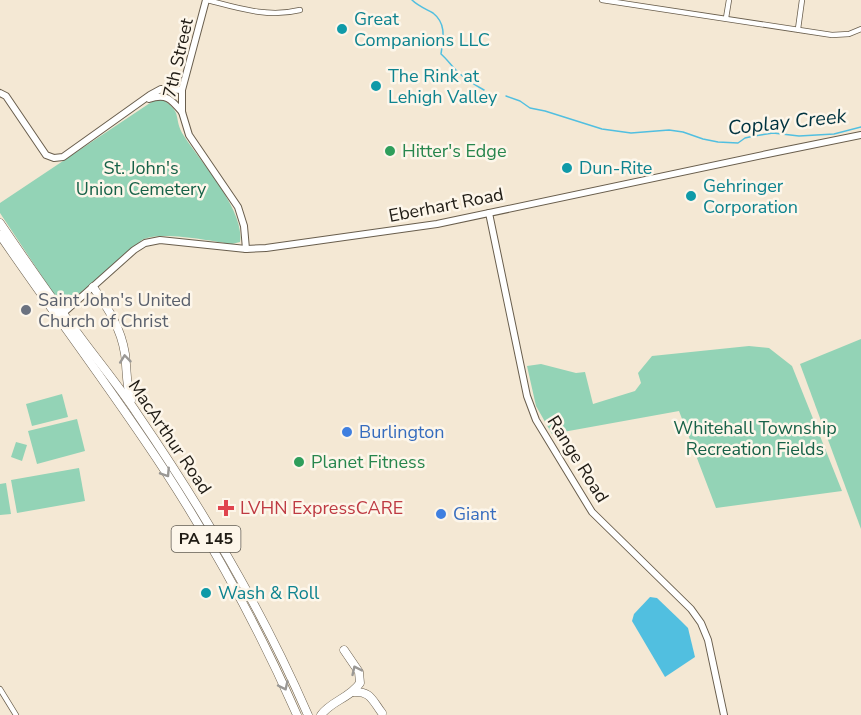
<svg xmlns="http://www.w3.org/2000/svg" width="861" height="715" font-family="'Nunito Sans',sans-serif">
  <rect width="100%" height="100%" fill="#f4e8d4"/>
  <g fill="#93d3b6">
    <path d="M160 98C185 113 172 118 184 136 201 163 245 210 240 242L232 244C211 241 159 230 142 240L63 308 0 213V203L150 103Z"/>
    <path d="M861 339V529L800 364Z"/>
    <path d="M749 346 769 348 792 366 842 491 716 508 679 411 552 434 536 406 527 366 541 364 576 373 585 372 593 404 635 391 641 383 638 373 652 356Z"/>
    <path d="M62 394 68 417 32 426 26 404Z"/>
    <path d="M77 419 85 451 37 464 28 431Z"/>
    <path d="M16 442 27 445 22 461 11 457Z"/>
    <path d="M79 468 85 501 17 513 11 480Z"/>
    <path d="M6 483 11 514 0 515V484Z"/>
  </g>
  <path fill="#51bfe0" d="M650 597 657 598 681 621 688 628 695 657 665 677 632 621 634 614Z"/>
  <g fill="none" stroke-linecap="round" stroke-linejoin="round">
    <g stroke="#51bfe0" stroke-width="1.5">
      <path d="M412 0C418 6 426 9 433 13 447 24 443 39 441 54 448 60 452 67 459 73 466 80 475 85 484 90"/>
      <path d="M506 96 520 101 530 108 545 111 602 129 631 133 669 130 683 132 703 139 718 142 738 143 745 138 754 136 773 133 799 136 834 134 861 127"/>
    </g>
    <g stroke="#695e4d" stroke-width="6">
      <g id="minor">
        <path d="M207 0C238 8 268 18 300 10"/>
        <path d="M602 0 832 35 849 34 861 29"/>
        <path d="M726 18 729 0"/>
        <path d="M798 29 802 0"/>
        <path d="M0 689 16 715"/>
      </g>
    </g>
    <g stroke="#695e4d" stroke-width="8">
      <g id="tertiary">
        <path d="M206 0 182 90V112L189 135 238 207 244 226 246 249"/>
        <path d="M0 93 6 96 46 155 54 158 63 157 150 95 161 89 182 90"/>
        <path d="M149 99C166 93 171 99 182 112"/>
        <path d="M489 213 527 396 536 420 592 512 691 609 701 623 708 640 724 715"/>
        <path d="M60 316 134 250 145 243 160 240 246 249 266 248 437 224 777 152 861 135"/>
      </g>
    </g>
    <g stroke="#695e4d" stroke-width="9">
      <g id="trunk">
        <path d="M0 223C27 263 55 303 84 342 102 366 121 389 138 415 203 510 262 609 308 715"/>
        <path d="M0 235C54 314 112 390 165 471 215 548 260 631 297 715"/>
        <path d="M93 287C108 308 121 328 125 354 127 369 126 385 131 400"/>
        <path d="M353 692C371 691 372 700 382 713"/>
        <path d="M321 715C331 701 350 698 360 683L359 672 344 650"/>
      </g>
    </g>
    <use href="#minor" stroke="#fff" stroke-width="4.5"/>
    <use href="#tertiary" stroke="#fff" stroke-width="6"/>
    <use href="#trunk" stroke="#fff" stroke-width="8"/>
  </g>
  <defs><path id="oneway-chevron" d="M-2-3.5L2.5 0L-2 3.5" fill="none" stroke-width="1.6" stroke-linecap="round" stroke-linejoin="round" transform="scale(1.5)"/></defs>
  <g stroke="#9a9895">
    <use href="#oneway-chevron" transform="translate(125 359) rotate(-96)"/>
    <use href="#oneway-chevron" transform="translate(166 473) rotate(57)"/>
    <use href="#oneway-chevron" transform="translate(356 670) rotate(-115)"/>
    <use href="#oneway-chevron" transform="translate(284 686) rotate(65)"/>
  </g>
  <g fill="#0f9aa8" stroke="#fdf6ea" stroke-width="2">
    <circle cx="342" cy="29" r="6"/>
    <circle cx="376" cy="86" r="6"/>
    <circle cx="567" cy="168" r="6"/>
    <circle cx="691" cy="196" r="6"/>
    <circle cx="206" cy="593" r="6"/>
  </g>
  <g fill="#2e9e5b" stroke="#fdf6ea" stroke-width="2">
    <circle cx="390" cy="151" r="6"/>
    <circle cx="299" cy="462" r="6"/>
  </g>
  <circle fill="#6b7280" stroke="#fdf6ea" stroke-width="2" cx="26" cy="310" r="6"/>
  <g fill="#3f7fe0" stroke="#fdf6ea" stroke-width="2">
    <circle cx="347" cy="432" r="6"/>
    <circle cx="441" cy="514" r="6"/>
  </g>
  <path fill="#e0444e" stroke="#fdf6ea" stroke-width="2" d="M223 499h6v6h6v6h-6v6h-6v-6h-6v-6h6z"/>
  <g text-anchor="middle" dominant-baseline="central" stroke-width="5" stroke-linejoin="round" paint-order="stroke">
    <rect fill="#fdf6ea" stroke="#625d54" stroke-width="1.5" x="171.5" y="526" width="69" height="26" rx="4.5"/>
    <g font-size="16" font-weight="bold" fill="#1f1b14">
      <text x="206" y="539">PA 145</text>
    </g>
    <g font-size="18" fill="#0d838f" stroke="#fdf6ea" text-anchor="start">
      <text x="354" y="19">Great<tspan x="354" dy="21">Companions LLC</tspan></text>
      <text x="388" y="76">The Rink at<tspan x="388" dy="21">Lehigh Valley</tspan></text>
      <text x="579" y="168">Dun-Rite</text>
      <text x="703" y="186">Gehringer<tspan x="703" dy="21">Corporation</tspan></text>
      <text x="218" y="593">Wash &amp; Roll</text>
    </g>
    <g font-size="18" fill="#1f1b14" stroke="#fdf6ea">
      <text transform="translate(178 58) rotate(-77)">7th Street</text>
      <text transform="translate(446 205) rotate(-11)">Eberhart Road</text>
      <text transform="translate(170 437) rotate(56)">MacArthur Road</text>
      <text transform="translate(578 459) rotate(58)">Range Road</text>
    </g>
    <g font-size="18" fill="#27864d" stroke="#fdf6ea" text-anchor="start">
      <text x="402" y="151">Hitter's Edge</text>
      <text x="311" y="462">Planet Fitness</text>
    </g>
    <g font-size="18" fill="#176248" stroke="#fdf6ea">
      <text x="141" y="168">St. John's<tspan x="141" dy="21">Union Cemetery</tspan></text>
      <text x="755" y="428">Whitehall Township<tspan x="755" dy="21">Recreation Fields</tspan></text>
    </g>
    <g font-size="18" fill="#5b616d" stroke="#fdf6ea" text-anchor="start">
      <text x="38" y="300">Saint John's United<tspan x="38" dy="21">Church of Christ</tspan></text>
    </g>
    <g font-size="18" fill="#366cbe" stroke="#fdf6ea" text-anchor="start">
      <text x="359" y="432">Burlington</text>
      <text x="453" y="514">Giant</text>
    </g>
    <g font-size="18" fill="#be3a42" stroke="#fdf6ea" text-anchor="start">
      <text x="240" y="508">LVHN ExpressCARE</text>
    </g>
    <g font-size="20" font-style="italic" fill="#003340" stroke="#fdf6ea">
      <text transform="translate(787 122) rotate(-6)">Coplay Creek</text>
    </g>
  </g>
</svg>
